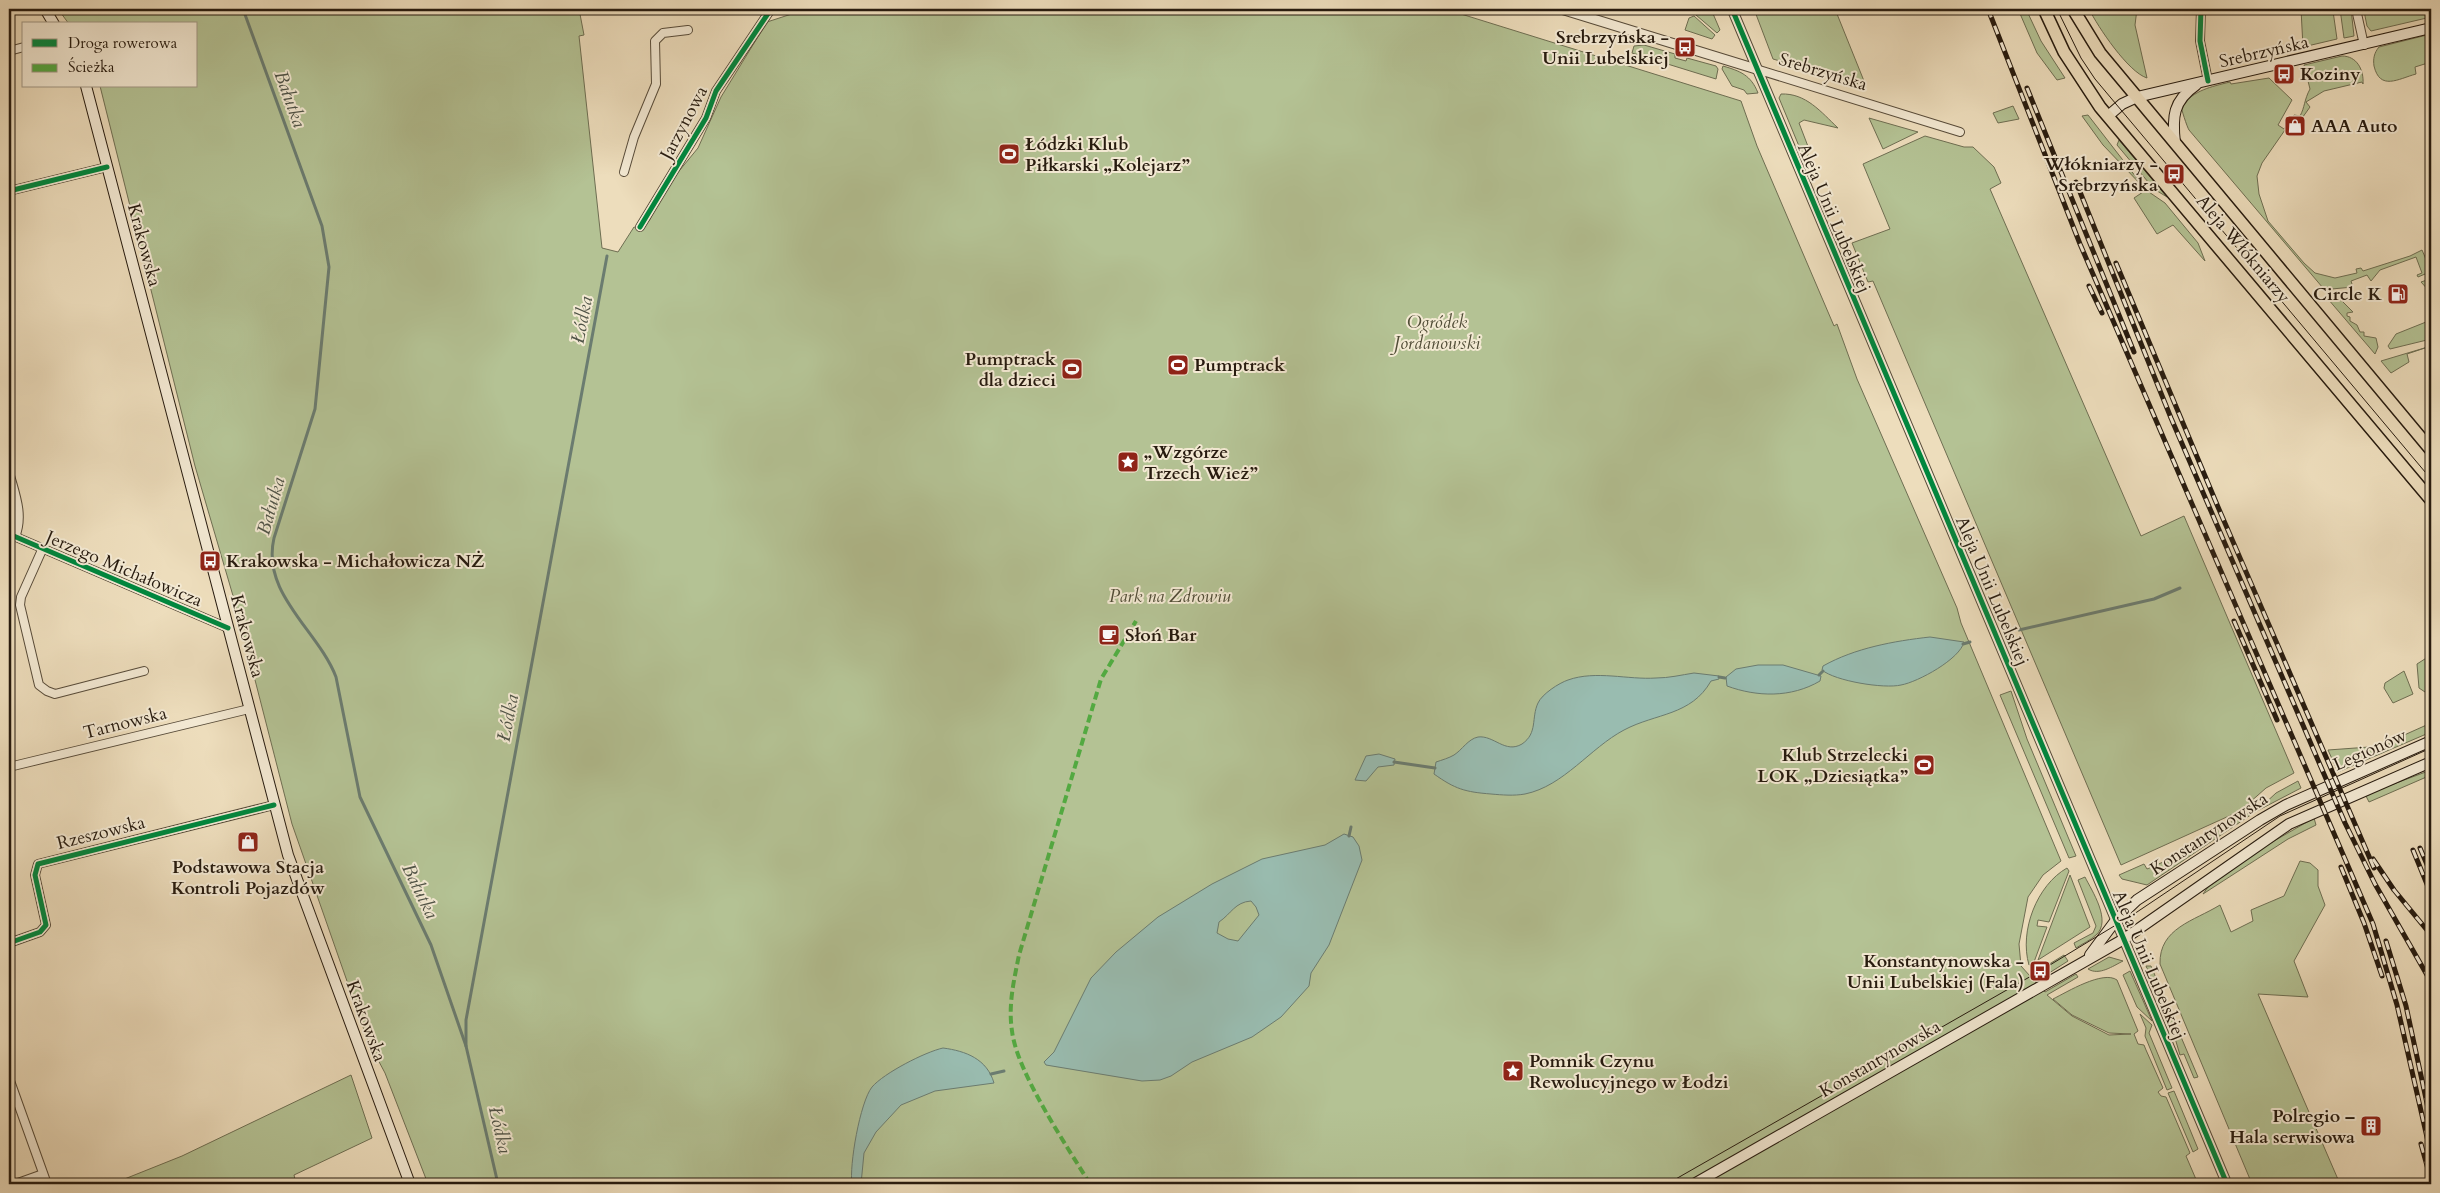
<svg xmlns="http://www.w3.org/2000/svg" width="2440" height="1193" font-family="Cardo,serif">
  <rect width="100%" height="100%" fill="#edddbc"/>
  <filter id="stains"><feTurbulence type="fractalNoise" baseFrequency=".004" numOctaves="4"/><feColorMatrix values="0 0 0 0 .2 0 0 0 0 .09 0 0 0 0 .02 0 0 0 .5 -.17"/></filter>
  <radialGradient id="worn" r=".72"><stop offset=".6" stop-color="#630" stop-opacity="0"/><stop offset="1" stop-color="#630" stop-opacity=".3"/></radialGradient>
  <g fill="#b4c294" stroke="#6e6e52">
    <path d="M58 9H579L584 35 579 36 602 248 618 252 634 227 641 229 649 221 670 182 698 148 721 97 767 22 807 9H1445L1741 101 1757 146 1834 326 1837 324 1857 379 1957 608 1961 623 2061 861 2043 875 2028 897 2019 944 2021 966 2030 976 2064 955 2068 961 2035 982 2045 992 2076 974 2078 977 2047 995 2072 1016 2109 1035 2131 1034 2109 1033 2072 1015 2053 999C2067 992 2103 970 2117 980L2138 1031 2134 1034 2138 1044 2144 1045 2146 1050 2163 1088 2158 1092 2161 1096 2166 1097 2190 1153 2186 1156 2198 1184H428L385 1073 368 1041 292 824 236 606 195 466 100 86H196V24H69Z"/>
    <path d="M1699 9H1711L1720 30 1717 33 1696 15 1700 13Z"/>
    <path d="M1754 9H1835L1864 81 1862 85 1773 59Z"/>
    <path d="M2018 9H2026L2041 41 2065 78 2057 80 2037 53Z"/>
    <path d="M2089 9H2137L2135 25 2147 78C2128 72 2098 27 2089 9Z"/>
    <path d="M2301 9 2333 11 2337 39 2303 47Z"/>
    <path d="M2340 9H2351L2354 36 2344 38Z"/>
    <path d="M2380 9H2431V17L2371 31 2367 26 2364 11Z"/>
    <path d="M1694 16 1715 35 1712 39 1685 30 1689 18Z"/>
    <path d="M2431 34V62L2415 67 2416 74C2398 79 2380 91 2374 66 2373 59 2374 53 2379 47Z"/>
    <path d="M1644 45 1675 54V58L1686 61 1687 58 1716 66 1718 69 1716 79 1632 53 1634 46Z"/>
    <path d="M2342 56C2357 56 2364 70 2363 84L2362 82 2324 91 2306 102 2310 107 2300 121 2294 117 2262 163 2257 176 2259 194 2268 221 2304 263 2315 273 2335 278 2357 273 2356 269 2361 268 2363 271 2410 256 2422 250 2431 271V293L2421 282 2427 280 2425 274 2418 277 2417 275 2422 273 2416 257 2380 270 2371 281 2367 275 2351 281 2353 287 2321 290 2323 288 2189 130C2187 127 2181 108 2181 106 2195 90 2210 87 2230 82L2231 84 2269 78 2292 100 2278 125 2284 129 2294 115 2300 116C2305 107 2304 100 2310 89L2304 65Z"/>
    <path d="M1723 66C1740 71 1751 75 1758 93L1747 94 1744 90 1732 86 1722 69Z"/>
    <path d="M1781 94C1806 93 1821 112 1838 128L1804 120 1799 123 1809 149 1806 163 1779 98Z"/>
    <path d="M2013 106 2019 119 1998 123 1993 113Z"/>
    <path d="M2088 115 2146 190 2165 203 2198 243 2205 261 2173 225 2157 234 2134 198 2146 190 2103 145 2082 116Z"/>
    <path d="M1869 118 1918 132 1883 149Z"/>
    <path d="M1925 136 1964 147H1973L1994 167 2001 183 1990 189 2141 536 2184 516 2294 773 2266 788 2240 811 2121 865 1873 281 1868 282 1852 243 1890 229 1863 164Z"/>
    <path d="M2119 140 2167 197 2154 189 2117 145Z"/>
    <path d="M2335 298 2342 301 2353 312 2347 313V316L2350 317V321L2357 325 2360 332H2364V336L2376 338 2378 347 2375 354 2328 299Z"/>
    <path d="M2431 320V339L2390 349 2388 346 2396 334Z"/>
    <path d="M2431 346 2407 354 2409 362 2391 373 2381 361Z"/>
    <path d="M2431 655V691L2425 692 2419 688 2417 664Z"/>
    <path d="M2404 671 2413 694 2393 703 2384 688 2385 683Z"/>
    <path d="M2011 691 2027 739 2076 856 2069 858 2000 695Z"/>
    <path d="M2431 723V732L2338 772 2328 750 2383 746 2403 739 2402 736Z"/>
    <path d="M2431 770V775L2369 802 2366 796 2372 792Z"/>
    <path d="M2298 781 2301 788 2255 812 2147 885 2122 879 2119 875 2144 864 2147 869 2191 850 2189 844 2262 806 2276 793Z"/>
    <path d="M2314 818 2316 825 2288 839 2203 894 2208 887 2267 845Z"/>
    <path d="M2300 861 2310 863 2318 870V886L2325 905 2294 961 2308 997 2258 994 2340 1184H2252L2160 964C2159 928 2194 921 2220 905L2231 932 2253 921 2251 910 2284 896Z"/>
    <path d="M2067 868 2069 871 2049 922 2038 920 2037 926 2047 927 2034 962 2029 965C2019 931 2037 885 2067 868Z"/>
    <path d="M2070 875 2090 927 2038 960Z"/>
    <path d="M2085 877C2092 891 2112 921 2096 935 2091 940 2082 944 2076 948L2074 943 2093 933 2096 926 2078 880Z"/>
    <path d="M2109 957 2123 961C2113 966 2099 976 2088 969Z"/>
    <path d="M2146 966H2151L2198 1077 2194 1078 2184 1054 2180 1055 2172 1028Z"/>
    <path d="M2130 971 2152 1021 2137 1007 2123 975Z"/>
    <path d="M2140 1014 2152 1025 2149 1033 2172 1088 2167 1090 2145 1036 2146 1028Z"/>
    <path d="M351 1075 372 1138 294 1175 296 1184H112L182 1156Z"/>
    <path d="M2174 1091 2198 1149 2193 1152 2168 1093Z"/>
  </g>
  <g fill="#99bcb0" stroke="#6b7c70" fill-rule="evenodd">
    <path d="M1930 637 1964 642C1960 659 1918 682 1901 685 1884 689 1835 681 1822 670L1823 666C1855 648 1894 641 1930 637Z"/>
    <path d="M1758 665H1783L1821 676 1820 681C1791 698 1757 697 1727 686L1726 677 1736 669Z"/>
    <path d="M1694 673 1719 676V679L1711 681C1691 716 1656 713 1624 730 1590 748 1564 786 1525 794 1514 796 1502 795 1491 794 1465 792 1455 789 1434 774L1436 762C1442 760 1449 758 1454 755 1462 750 1468 739 1478 737 1494 735 1505 754 1522 744 1538 733 1531 718 1538 703 1542 694 1559 683 1568 680 1596 670 1628 680 1656 678 1669 678 1681 675 1694 673Z"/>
    <path d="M1379 754 1395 759 1394 765 1378 767 1366 781 1355 780 1366 756Z"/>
    <path d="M1344 834 1353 837 1359 846 1362 860 1329 945 1311 973 1309 986 1281 1017 1252 1037 1192 1062 1171 1076 1160 1080 1142 1081 1046 1065 1044 1062 1054 1052 1091 978 1116 952 1158 917 1212 884 1262 859 1325 845ZM1251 901 1256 907 1259 915 1238 941 1228 939 1217 933 1219 922C1231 914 1235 902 1251 901Z"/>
    <path d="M943 1048C966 1051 987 1059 994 1083L935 1091 901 1105 876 1132 864 1153 861 1184H852C849 1166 860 1102 872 1087 884 1073 925 1052 943 1048Z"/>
  </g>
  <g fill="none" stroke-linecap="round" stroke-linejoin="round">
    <g stroke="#6b7c70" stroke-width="3">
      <path d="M243 9 322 226 329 267 315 409 274 538C261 594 318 630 336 677L360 797 431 945 466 1046"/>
      <path d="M2019 630 2154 599 2180 588"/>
      <path d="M1963 644 1970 642"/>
      <path d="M1819 675 1823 671"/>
      <path d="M1719 677 1725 678"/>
      <path d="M1394 762 1435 768"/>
      <path d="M1349 836 1351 827"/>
      <path d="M991 1074 1004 1071"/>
      <path d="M498 1184 466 1046V1020L607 256"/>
    </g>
    <g stroke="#584c3a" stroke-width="10">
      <g id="minor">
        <path d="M2201 9 2200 41 2208 81"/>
        <path d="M2356 9 2364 45"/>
        <path d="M9 51 24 47"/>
        <path d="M1756 69 1960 132"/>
        <path d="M624 172 634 137 656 84 655 41 663 33 688 30"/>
        <path d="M9 191 107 167"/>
        <path d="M640 227 706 118 716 91 771 9"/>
        <path d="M9 472C15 494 24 515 15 537"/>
        <path d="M9 534 228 628"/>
        <path d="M42 550 21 597 20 605 39 685 47 691 55 694 144 671"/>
        <path d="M9 767 249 709"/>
        <path d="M9 943 40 932 46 925 35 875 38 864 274 805"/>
        <path d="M9 1078 47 1184"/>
        <path d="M15 1184 43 1174"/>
      </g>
    </g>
    <g stroke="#584c3a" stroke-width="11">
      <g id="tertiary">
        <path d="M1561 9 1756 69"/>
        <path d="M1732 9 2227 1184"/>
      </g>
    </g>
    <g stroke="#271b0f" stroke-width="12">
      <g id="secondary">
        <path d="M45 9 54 24"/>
        <path d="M86 86 288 855 410 1184"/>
        <path d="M2108 116 2122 104 2137 97 2431 28"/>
        <path d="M2175 143C2172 117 2173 101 2196 85"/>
        <path d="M2090 955 2116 920 2137 900 2260 820 2286 805 2431 741"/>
        <path d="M1694 1184 2124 939 2289 824 2431 762"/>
      </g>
    </g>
    <g stroke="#271b0f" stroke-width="14">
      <g id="primary">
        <path d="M2044 9 2064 52 2100 107 2431 500"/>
        <path d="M2073 9 2100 53 2431 450"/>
      </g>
    </g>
    <use href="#minor" stroke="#f3e9d3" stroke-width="8"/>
    <use href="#tertiary" stroke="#f3e9d3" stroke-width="9"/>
    <use href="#secondary" stroke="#f3e9d3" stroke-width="10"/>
    <use href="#primary" stroke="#edddbc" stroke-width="11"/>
    <g stroke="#271b0f" stroke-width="1">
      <path d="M2057 9 2081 58 2095 79 2431 479"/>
      <path d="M1667 1184 2040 971 2134 914 2280 816 2431 748"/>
    </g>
    <g stroke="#271b0f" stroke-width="5">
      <g id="rail">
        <path d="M1988 9 2080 244 2373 924 2397 1005 2431 1155"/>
        <path d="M2027 88 2134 352"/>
        <path d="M2076 182 2171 418 2345 823 2375 884 2431 982"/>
        <path d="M2116 263 2218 507 2374 868"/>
        <path d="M2089 286 2102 313"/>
        <path d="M2234 621 2277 720"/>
        <path d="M2420 848 2431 874"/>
        <path d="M2413 850 2431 894"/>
        <path d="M2373 859 2394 890 2431 935"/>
        <path d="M2341 867 2364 923 2382 976"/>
        <path d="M2386 941 2406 1006 2431 1122"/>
        <path d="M2421 1144 2431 1180"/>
      </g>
    </g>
    <use href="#rail" stroke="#f3e9d3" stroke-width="3" stroke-dasharray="9" stroke-linecap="butt"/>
    <path stroke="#53a941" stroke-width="4" stroke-dasharray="8 4" stroke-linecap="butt" d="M1090 1184C1067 1146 1017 1073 1012 1031 1008 1005 1014 980 1019 955L1101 679 1136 621"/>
    <g stroke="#f3e9d3" stroke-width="8">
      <g id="cycleway">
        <path d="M1732 9 2227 1184"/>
        <path d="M2201 9 2200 41 2208 81"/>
        <path d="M9 191 107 167"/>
        <path d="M640 227 706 118 716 91 771 9"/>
        <path d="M9 534 228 628"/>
        <path d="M9 943 40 932 46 925 35 875 38 864 274 805"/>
      </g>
    </g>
    <use href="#cycleway" stroke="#00873e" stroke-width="5"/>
  </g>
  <defs>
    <g id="bus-square" transform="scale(1.125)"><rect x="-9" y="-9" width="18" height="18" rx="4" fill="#8f2418" stroke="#f3e9d3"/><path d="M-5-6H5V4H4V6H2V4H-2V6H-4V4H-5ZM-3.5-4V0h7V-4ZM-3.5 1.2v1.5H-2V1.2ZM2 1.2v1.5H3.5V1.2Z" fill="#fff"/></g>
    <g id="shop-square" transform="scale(1.125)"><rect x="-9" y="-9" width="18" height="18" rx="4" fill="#8f2418" stroke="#f3e9d3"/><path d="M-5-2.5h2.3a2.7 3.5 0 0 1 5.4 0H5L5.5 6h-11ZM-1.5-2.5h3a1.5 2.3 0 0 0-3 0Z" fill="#fff"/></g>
    <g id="stadium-square" transform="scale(1.125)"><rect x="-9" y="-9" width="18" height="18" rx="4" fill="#8f2418" stroke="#f3e9d3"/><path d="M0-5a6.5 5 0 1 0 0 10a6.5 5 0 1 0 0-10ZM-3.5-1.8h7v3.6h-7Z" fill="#fff"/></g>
    <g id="fuel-square" transform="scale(1.125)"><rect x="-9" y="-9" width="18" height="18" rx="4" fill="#8f2418" stroke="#f3e9d3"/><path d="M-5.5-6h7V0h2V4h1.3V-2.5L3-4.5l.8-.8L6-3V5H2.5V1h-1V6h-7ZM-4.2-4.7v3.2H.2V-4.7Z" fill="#fff"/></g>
    <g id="sight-square" transform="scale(1.125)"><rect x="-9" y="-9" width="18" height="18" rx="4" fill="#8f2418" stroke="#f3e9d3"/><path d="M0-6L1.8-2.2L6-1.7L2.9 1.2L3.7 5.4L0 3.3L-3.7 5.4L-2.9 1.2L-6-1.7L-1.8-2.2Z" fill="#fff"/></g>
    <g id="cafe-square" transform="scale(1.125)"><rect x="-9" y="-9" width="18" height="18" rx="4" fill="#8f2418" stroke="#f3e9d3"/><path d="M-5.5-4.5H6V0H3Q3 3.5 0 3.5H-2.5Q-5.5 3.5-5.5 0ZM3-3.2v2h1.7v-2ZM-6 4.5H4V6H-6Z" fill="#fff"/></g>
    <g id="building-square" transform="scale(1.125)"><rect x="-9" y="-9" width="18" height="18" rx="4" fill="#8f2418" stroke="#f3e9d3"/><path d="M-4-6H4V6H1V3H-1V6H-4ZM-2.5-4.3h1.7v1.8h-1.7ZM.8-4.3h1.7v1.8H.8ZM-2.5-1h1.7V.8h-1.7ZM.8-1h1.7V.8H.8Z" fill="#fff"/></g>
  </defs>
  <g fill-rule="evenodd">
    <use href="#bus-square" x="1685" y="47"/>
    <use href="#bus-square" x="2284" y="74"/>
    <use href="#shop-square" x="2295" y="126"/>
    <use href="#stadium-square" x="1009" y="154"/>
    <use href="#bus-square" x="2174" y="174"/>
    <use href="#fuel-square" x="2398" y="294"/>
    <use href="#stadium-square" x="1178" y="365"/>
    <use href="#stadium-square" x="1072" y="369"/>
    <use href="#sight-square" x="1128" y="462"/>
    <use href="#bus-square" x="210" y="561"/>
    <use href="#cafe-square" x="1109" y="635"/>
    <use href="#stadium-square" x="1924" y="765"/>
    <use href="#shop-square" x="248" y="842"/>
    <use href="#bus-square" x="2040" y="971"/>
    <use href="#sight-square" x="1513" y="1071"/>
    <use href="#building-square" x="2371" y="1126"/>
  </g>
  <g text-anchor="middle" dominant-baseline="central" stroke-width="4" stroke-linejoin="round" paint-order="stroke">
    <g font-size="18" font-weight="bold" fill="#271b0f" stroke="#f3e9d3" text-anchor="start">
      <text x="1669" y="37" text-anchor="end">Srebrzyńska -<tspan x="1669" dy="21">Unii Lubelskiej</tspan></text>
      <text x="2300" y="74">Koziny</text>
      <text x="2311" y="126">AAA Auto</text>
      <text x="1025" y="144">Łódzki Klub<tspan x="1025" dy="21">Piłkarski „Kolejarz”</tspan></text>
      <text x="2158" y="164" text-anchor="end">Włókniarzy -<tspan x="2158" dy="21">Srebrzyńska</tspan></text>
      <text x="2382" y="294" text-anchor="end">Circle K</text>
      <text x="1056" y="359" text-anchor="end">Pumptrack<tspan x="1056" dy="21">dla dzieci</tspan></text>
      <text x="1194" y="365">Pumptrack</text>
      <text x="1144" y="452">„Wzgórze<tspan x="1144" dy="21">Trzech Wież”</tspan></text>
      <text x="226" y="561">Krakowska - Michałowicza NŻ</text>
      <text x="1125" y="635">Słoń Bar</text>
      <text x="1908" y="755" text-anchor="end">Klub Strzelecki<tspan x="1908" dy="21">LOK „Dziesiątka”</tspan></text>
      <text x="248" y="867" text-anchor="middle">Podstawowa Stacja<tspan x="248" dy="21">Kontroli Pojazdów</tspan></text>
      <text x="2024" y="961" text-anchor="end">Konstantynowska -<tspan x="2024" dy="21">Unii Lubelskiej (Fala)</tspan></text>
      <text x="1529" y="1061">Pomnik Czynu<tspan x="1529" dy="21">Rewolucyjnego w Łodzi</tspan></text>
      <text x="2355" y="1116" text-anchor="end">Polregio –<tspan x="2355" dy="21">Hala serwisowa</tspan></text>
    </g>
    <g font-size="18" fill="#271b0f" stroke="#f3e9d3">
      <text transform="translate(2264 52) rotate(-13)">Srebrzyńska</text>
      <text transform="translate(1823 72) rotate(17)">Srebrzyńska</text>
      <text transform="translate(684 123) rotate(-62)">Jarzynowa</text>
      <text transform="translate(1834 218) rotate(67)">Aleja Unii Lubelskiej</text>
      <text transform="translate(144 245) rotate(75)">Krakowska</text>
      <text transform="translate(2243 249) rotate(50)">Aleja Włókniarzy</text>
      <text transform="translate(124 569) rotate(23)">Jerzego Michałowicza</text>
      <text transform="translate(1992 591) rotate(67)">Aleja Unii Lubelskiej</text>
      <text transform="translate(247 636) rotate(75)">Krakowska</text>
      <text transform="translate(125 723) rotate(-14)">Tarnowska</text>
      <text transform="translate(2370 750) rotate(-24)">Legionów</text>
      <text transform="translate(101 833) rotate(-14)">Rzeszowska</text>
      <text transform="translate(2209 834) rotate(-33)">Konstantynowska</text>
      <text transform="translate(2149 965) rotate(67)">Aleja Unii Lubelskiej</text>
      <text transform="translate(366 1021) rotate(70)">Krakowska</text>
      <text transform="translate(1880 1059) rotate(-30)">Konstantynowska</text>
    </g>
    <g font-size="18" font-style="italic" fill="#514d37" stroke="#f3e9d3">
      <text x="1437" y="322">Ogródek<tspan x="1437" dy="21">Jordanowski</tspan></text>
      <text x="1170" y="596">Park na Zdrowiu</text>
    </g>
    <g font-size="19" font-style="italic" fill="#4f5347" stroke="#f3e9d3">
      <text transform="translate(290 99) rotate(70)">Bałutka</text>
      <text transform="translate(582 320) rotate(-79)">Łódka</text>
      <text transform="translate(271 506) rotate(-74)">Bałutka</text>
      <text transform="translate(508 718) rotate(-79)">Łódka</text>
      <text transform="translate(420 891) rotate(64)">Bałutka</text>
      <text transform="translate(500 1130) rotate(77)">Łódka</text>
    </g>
  </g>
  <rect width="2440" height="1193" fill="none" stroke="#edddbc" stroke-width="30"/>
  <rect x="10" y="10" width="2420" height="1173" fill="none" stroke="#271b0f" stroke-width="2.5"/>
  <rect x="15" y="15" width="2410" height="1163" fill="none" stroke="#271b0f"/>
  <rect x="22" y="22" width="175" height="65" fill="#f3e9d3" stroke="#a19785"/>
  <rect x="32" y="39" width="25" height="8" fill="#00873e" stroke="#a19785"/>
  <text x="68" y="48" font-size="15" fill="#271b0f">Droga rowerowa</text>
  <rect x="32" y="64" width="25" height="8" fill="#53a941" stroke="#a19785"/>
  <text x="68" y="72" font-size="15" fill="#271b0f">Ścieżka</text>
  <rect width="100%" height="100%" filter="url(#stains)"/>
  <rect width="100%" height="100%" fill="url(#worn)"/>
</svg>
